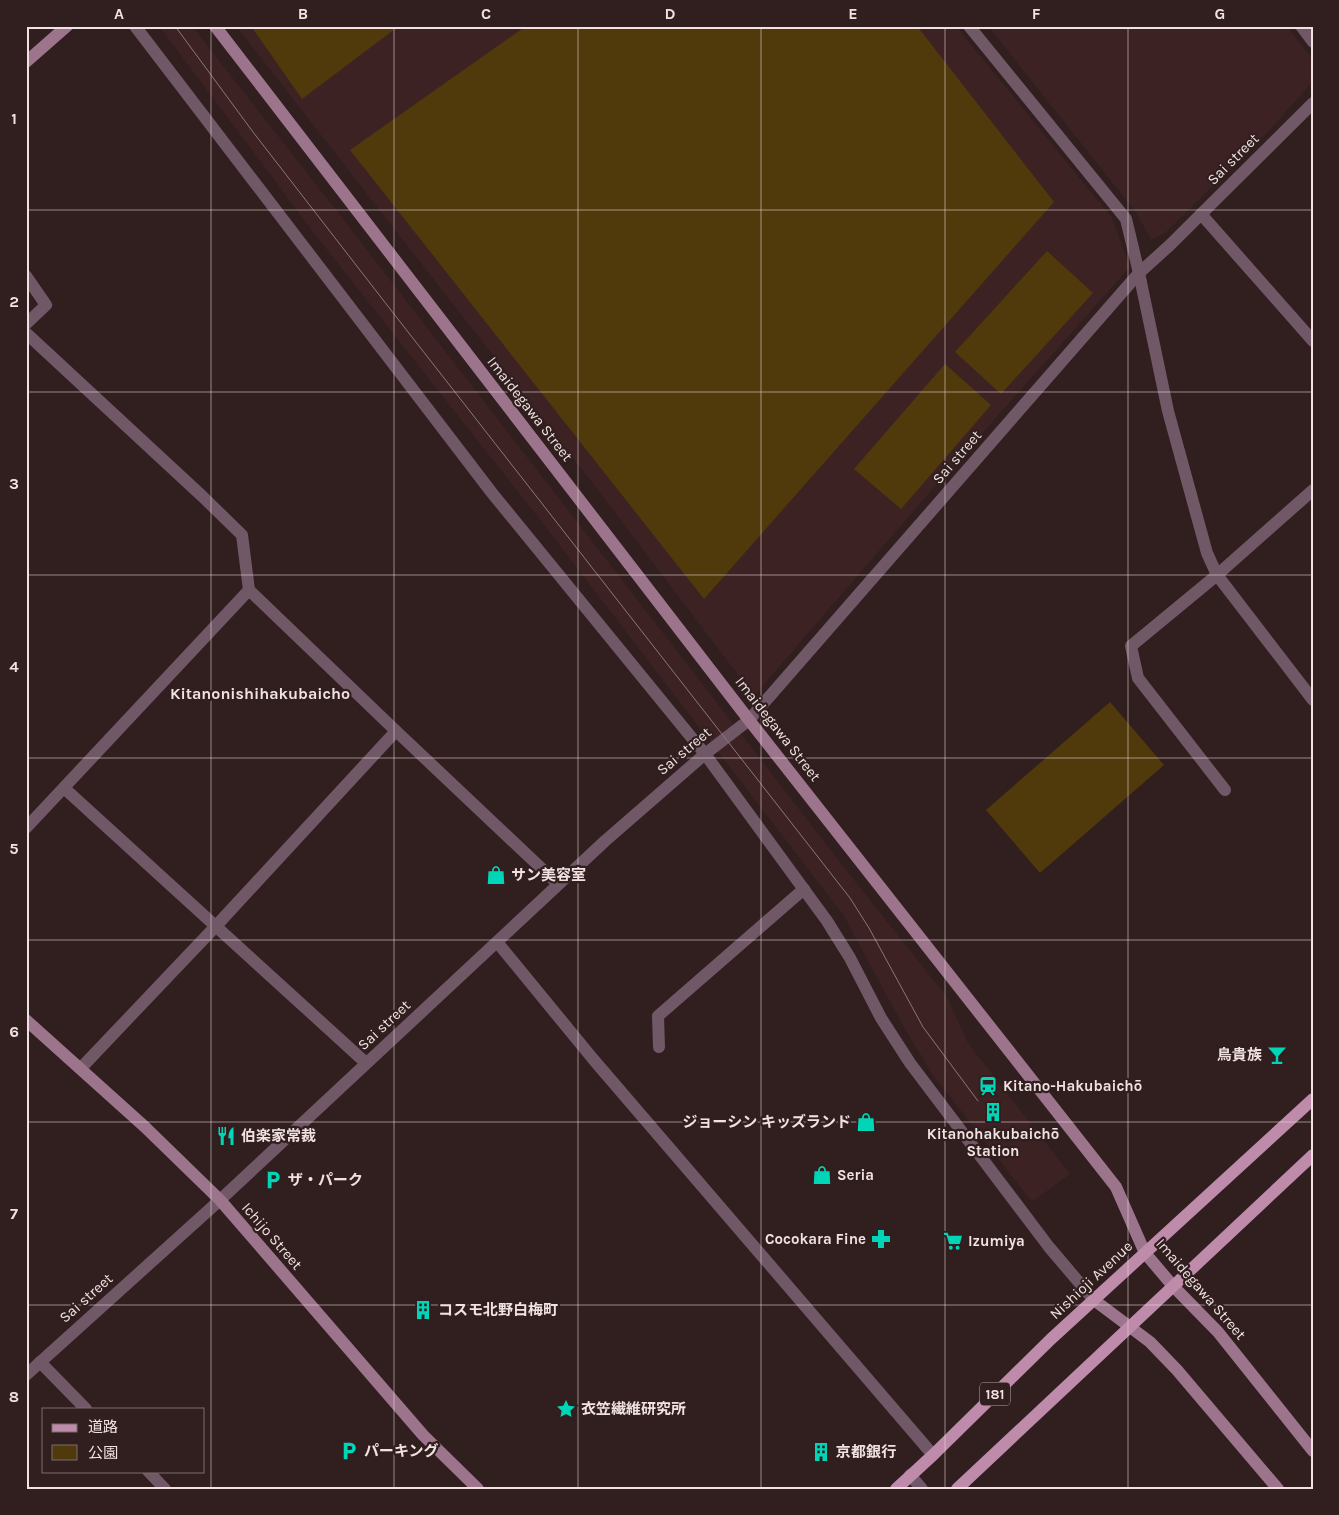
<svg xmlns="http://www.w3.org/2000/svg" width="1339" height="1515" font-family="Karla,'Noto Sans JP',sans-serif">
  <rect width="100%" height="100%" fill="#311e1f"/>
  <g fill="#3d2224">
    <path d="M159 26H192L333 206 843 866 947 997 968 1043 1070 1174 1032 1202 933 1075 902 1024 844 916 541 521 317 237Z"/>
    <path d="M236 26H956L1112 218 1130 267 928 494 754 696 601 494Z"/>
    <path d="M988 26H1287L1313 60V81L1268 132 1166 232 1151 240 1135 211Z"/>
  </g>
  <g fill="#50390b">
    <path d="M251 26H399L302 99Z"/>
    <path d="M526 26H917L1054 202 704 599 350 150Z"/>
    <path d="M1047 251 1093 293 1001 394 955 352Z"/>
    <path d="M945 364 991 405 901 509 854 469Z"/>
    <path d="M1110 702 1164 765 1040 873 986 810Z"/>
  </g>
  <g fill="none" stroke-linecap="round" stroke-linejoin="round">
    <g stroke="#715867" stroke-width="12">
      <path d="M26 333 202 496 242 535 249 590 396 731"/>
      <path d="M1217 575 1131 646 1138 678 1225 790"/>
      <path d="M64 788 366 1063"/>
      <path d="M26 828 249 590"/>
      <path d="M659 1047 658 1016 804 889"/>
    </g>
    <g stroke="#715867" stroke-width="12">
      <path d="M135 26 492 493 705 754 827 921 850 958 881 1018 910 1063 1049 1247 1094 1300"/>
      <path d="M969 26 1126 219 1139 273 1168 411 1207 553 1217 575 1313 700"/>
      <path d="M1301 26 1313 42"/>
      <path d="M1201 214 1313 341"/>
      <path d="M26 276 46 305 26 324"/>
      <path d="M1217 575 1313 490"/>
      <path d="M497 942 593 1059 933 1455"/>
      <path d="M81 1068 216 926 396 731 558 884"/>
      <path d="M40 1362 86 1409"/>
      <path d="M26 1375 220 1200 605 841 705 754 749 720 1139 273 1170 245 1313 103"/>
      <path d="M148 1471 165 1489"/>
      <path d="M910 1475 922 1489"/>
    </g>
    <g stroke="#9c758c" stroke-width="12">
      <path d="M215 26 749 720 1116 1187 1145 1253 1173 1286 1218 1332 1313 1451"/>
      <path d="M26 62 67 26"/>
      <path d="M26 1020 145 1127 220 1200 423 1435 478 1489"/>
      <path d="M1094 1300 1150 1342 1177 1370 1278 1489"/>
    </g>
    <g stroke="#be8baa" stroke-width="12">
      <path d="M896 1489 933 1455 1051 1339 1313 1099"/>
      <path d="M957 1489 1313 1155"/>
    </g>
    <path stroke="#897879" stroke-width="1" d="M175 26 253 132 387 305 850 898 869 928 923 1027 978 1101"/>
  </g>
  <path fill="none" stroke="#f0e2e2" stroke-width="1" stroke-opacity="0.55" d="M211 26V1489M394 26V1489M578 26V1489M761 26V1489M945 26V1489M1128 26V1489M26 210H1313M26 392H1313M26 575H1313M26 758H1313M26 940H1313M26 1122H1313M26 1305H1313"/>
  <defs>
    <g id="shop-bare" transform="scale(1.5)"><path d="M-5-2.5h2.3a2.7 3.5 0 0 1 5.4 0H5L5.5 6h-11ZM-1.5-2.5h3a1.5 2.3 0 0 0-3 0Z" fill="#00d5b7" stroke="#311e1f" stroke-width="2.5" paint-order="stroke"/></g>
    <g id="bar-bare" transform="scale(1.5)"><path d="M-6-5H6L.8 .8V4.5H3.5V6h-7V4.5H-.8V.8Z" fill="#00d5b7" stroke="#311e1f" stroke-width="2.5" paint-order="stroke"/></g>
    <g id="station-bare" transform="scale(1.5)"><path d="M-3-6H3Q5-6 5-4V2Q5 4 3 4L4.5 6H3L1.5 4h-3L-3 6H-4.5L-3 4Q-5 4-5 2V-4Q-5-6-3-6ZM-3.5-4v3h7v-3ZM-3.5 1v1.5H-2V1ZM2 1v1.5H3.5V1Z" fill="#00d5b7" stroke="#311e1f" stroke-width="2.5" paint-order="stroke"/></g>
    <g id="building-bare" transform="scale(1.5)"><path d="M-4-6H4V6H1V3H-1V6H-4ZM-2.5-4.3h1.7v1.8h-1.7ZM.8-4.3h1.7v1.8H.8ZM-2.5-1h1.7V.8h-1.7ZM.8-1h1.7V.8H.8Z" fill="#00d5b7" stroke="#311e1f" stroke-width="2.5" paint-order="stroke"/></g>
    <g id="restaurant-bare" transform="scale(1.5)"><path d="M-5-6h1v4h1v-4h1v4h1v-4h1v5L-1.5 .5V6h-2V.5L-5-1ZM5-6V6H3V1.5H1.5Q1.5-4 5-6Z" fill="#00d5b7" stroke="#311e1f" stroke-width="2.5" paint-order="stroke"/></g>
    <g id="parking-bare" transform="scale(1.5)"><path d="M-3.5-5.5H1a3.5 3.5 0 0 1 0 7H-1V5.5H-3.5ZM-1-3.4V-.6H.8a1.4 1.4 0 0 0 0-2.8Z" fill="#00d5b7" stroke="#311e1f" stroke-width="2.5" paint-order="stroke"/></g>
    <g id="pharmacy-bare" transform="scale(1.5)"><path d="M-2-6h4v4h4v4h-4v4h-4v-4h-4v-4h4Z" fill="#00d5b7" stroke="#311e1f" stroke-width="2.5" paint-order="stroke"/></g>
    <g id="supermarket-bare" transform="scale(1.5)"><path d="M-6-5.5h2.5l.6 2H6L4.5 2H-2.5L-4.4-4H-6ZM-1.5 3.2a1.3 1.3 0 1 0 .1 0ZM3 3.2a1.3 1.3 0 1 0 .1 0Z" fill="#00d5b7" stroke="#311e1f" stroke-width="2.5" paint-order="stroke"/></g>
    <g id="sight-bare" transform="scale(1.5)"><path d="M0-6L1.8-2.2L6-1.7L2.9 1.2L3.7 5.4L0 3.3L-3.7 5.4L-2.9 1.2L-6-1.7L-1.8-2.2Z" fill="#00d5b7" stroke="#311e1f" stroke-width="2.5" paint-order="stroke"/></g>
  </defs>
  <g fill-rule="evenodd">
    <use href="#shop-bare" x="496" y="875"/>
    <use href="#bar-bare" x="1277" y="1055"/>
    <use href="#station-bare" x="988" y="1086"/>
    <use href="#building-bare" x="993" y="1112"/>
    <use href="#shop-bare" x="866" y="1122"/>
    <use href="#restaurant-bare" x="226" y="1136"/>
    <use href="#shop-bare" x="822" y="1175"/>
    <use href="#parking-bare" x="273" y="1180"/>
    <use href="#pharmacy-bare" x="881" y="1239"/>
    <use href="#supermarket-bare" x="953" y="1241"/>
    <use href="#building-bare" x="423" y="1310"/>
    <use href="#sight-bare" x="566" y="1409"/>
    <use href="#parking-bare" x="349" y="1451"/>
    <use href="#building-bare" x="821" y="1452"/>
  </g>
  <g text-anchor="middle" dominant-baseline="central" stroke-width="4.5" stroke-linejoin="round" paint-order="stroke">
    <rect fill="#311e1f" stroke="#b7a7a8" stroke-width="1" x="980" y="1382.5" width="30" height="23" rx="4"/>
    <g font-size="14" font-weight="bold" fill="#f0e2e2">
      <text x="995" y="1394">181</text>
    </g>
    <g font-size="15" fill="#f0e2e2" stroke="#311e1f">
      <text transform="translate(1233 159) rotate(-45)">Sai street</text>
      <text transform="translate(530 409) rotate(52)">Imaidegawa Street</text>
      <text transform="translate(957 457) rotate(-49)">Sai street</text>
      <text transform="translate(778 729) rotate(52)">Imaidegawa Street</text>
      <text transform="translate(684 751) rotate(-40)">Sai street</text>
      <text transform="translate(384 1025) rotate(-43)">Sai street</text>
      <text transform="translate(272 1236) rotate(49)">Ichijo Street</text>
      <text transform="translate(1091 1280) rotate(-43)">Nishioji Avenue</text>
      <text transform="translate(1201 1289) rotate(49)">Imaidegawa Street</text>
      <text transform="translate(86 1298) rotate(-42)">Sai street</text>
    </g>
    <g font-size="15" font-weight="bold" fill="#f0e2e2" stroke="#311e1f" text-anchor="start">
      <text x="511" y="875">サン美容室</text>
      <text x="1262" y="1055" text-anchor="end">鳥貴族</text>
      <text x="1003" y="1086">Kitano-Hakubaichō</text>
      <text x="851" y="1122" text-anchor="end">ジョーシン キッズランド</text>
      <text x="993" y="1134" text-anchor="middle">Kitanohakubaichō<tspan x="993" dy="17">Station</tspan></text>
      <text x="241" y="1136">伯楽家常裁</text>
      <text x="837" y="1175">Seria</text>
      <text x="288" y="1180">ザ・パーク</text>
      <text x="866" y="1239" text-anchor="end">Cocokara Fine</text>
      <text x="968" y="1241">Izumiya</text>
      <text x="438" y="1310">コスモ北野白梅町</text>
      <text x="581" y="1409">衣笠繊維研究所</text>
      <text x="364" y="1451">パーキング</text>
      <text x="836" y="1452">京都銀行</text>
    </g>
    <g font-size="16" font-weight="bold" fill="#f0e2e2" stroke="#311e1f">
      <text x="260" y="693">Kitanonishihakubaicho</text>
    </g>
  </g>
  <rect width="1339" height="1515" fill="none" stroke="#311e1f" stroke-width="55"/>
  <rect x="42" y="1408" width="162" height="65" fill="#311e1f" stroke="#7d6c6d"/>
  <rect x="52" y="1424" width="25" height="8" fill="#be8baa" stroke="#7d6c6d"/>
  <text x="88" y="1432" font-size="15" fill="#f0e2e2">道路</text>
  <rect x="52" y="1445" width="25" height="15" fill="#50390b" stroke="#7d6c6d"/>
  <text x="88" y="1458" font-size="15" fill="#f0e2e2">公園</text>
  <rect x="28" y="28" width="1284" height="1460" fill="none" stroke="#f0e2e2" stroke-width="2"/>
  <g font-size="16" text-anchor="middle" font-weight="bold" fill="#f0e2e2">
    <text x="119" y="19">A</text>
    <text x="303" y="19">B</text>
    <text x="486" y="19">C</text>
    <text x="670" y="19">D</text>
    <text x="853" y="19">E</text>
    <text x="1036" y="19">F</text>
    <text x="1220" y="19">G</text>
    <text x="14" y="124">1</text>
    <text x="14" y="307">2</text>
    <text x="14" y="489">3</text>
    <text x="14" y="672">4</text>
    <text x="14" y="854">5</text>
    <text x="14" y="1037">6</text>
    <text x="14" y="1219">7</text>
    <text x="14" y="1402">8</text>
  </g>
</svg>
